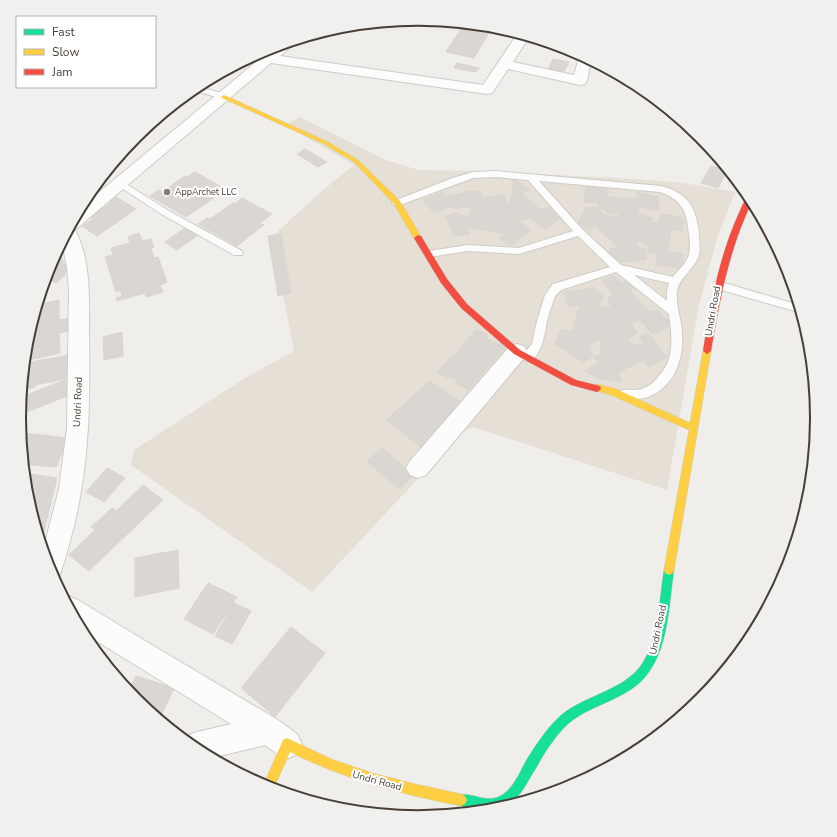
<svg xmlns="http://www.w3.org/2000/svg" width="837" height="837" font-family="'Nunito Sans',sans-serif">
  <rect width="100%" height="100%" fill="#f0eeea"/>
  <path fill="#e5dfd6" d="M300 117 386 160 419 170 481 171 636 179 684 183 735 192 717 239 699 305 667 490 473 427 461 433 312 592 131 465 134 450 245 378 294 351 283 295 277 243 278 231 322 191 354 165 285 125Z"/>
  <g fill="#dad7d2" stroke="#d9d5cf">
    <path d="M463 26 490 31 474 58 446 52Z"/>
    <path d="M528 36 543 41 541 45 524 42Z"/>
    <path d="M553 59 569 62 563 74 547 71Z"/>
    <path d="M457 63 479 68 476 72 454 68Z"/>
    <path d="M305 149 327 162 318 167 297 154Z"/>
    <path d="M711 166 727 171 718 188 701 183Z"/>
    <path d="M195 172 222 187 209 195 214 198 186 217 150 196 159 190 162 192 185 176 187 177Z"/>
    <path d="M514 179 530 190 522 194 541 210 549 207 559 219 544 229 531 217 519 221 531 230 512 246 500 239 506 234 467 227 470 234 454 236 446 216 458 213 461 216H469L473 206 454 209 451 206 434 213 423 200 442 192 447 197 470 191 481 192 484 198 503 194 510 206Z"/>
    <path d="M586 186 608 189 607 197 637 199V192L658 197 659 211 639 206 637 213 653 218 651 222 659 224 661 214 683 218V231L671 229 668 251 683 254 682 268 657 265V252L649 253 648 251 649 247 643 242H639L635 243 638 248H644L647 253 646 259 614 263 609 250 618 247 594 225 591 231 578 223 587 207H597L605 217 606 215 615 217 620 216 617 213 611 214 598 207 599 203 584 202Z"/>
    <path d="M116 197 136 209 97 236 82 226 93 219 90 217 112 202 110 201Z"/>
    <path d="M242 198 272 214 260 223 264 225 237 246 198 224 207 218 210 219 233 203 235 204Z"/>
    <path d="M185 228 198 235 177 250 165 242Z"/>
    <path d="M139 233 142 241 151 239 154 247 151 248 154 258 158 257 167 282 160 285 163 292 146 297 145 293 117 301 116 298 122 296 120 290 116 292 105 257 113 255 111 248 130 243 128 237Z"/>
    <path d="M281 234 291 293 278 296 268 236Z"/>
    <path d="M59 252 67 269 64 276 57 283 46 278 50 265 55 255Z"/>
    <path d="M614 276 621 283 628 280 636 288 630 291 649 312 658 310 671 325 653 334 640 320 631 323 637 333 628 339 635 346 644 344 639 337 649 334 667 357 649 367 643 360 617 373 622 381 599 379 585 371 599 363 594 357 604 353 600 352 601 341 597 340 589 348 593 356 584 362 555 344 561 329 573 332 580 305 568 307 564 292 595 288 604 297 602 301 598 302 599 307 614 308 608 303V298L613 295 602 280Z"/>
    <path d="M59 300V320L70 318V331L59 333 60 353 25 361 27 340 34 315 39 314V304Z"/>
    <path d="M476 329 488 335 485 338 493 342 507 346 468 390 456 383 458 381 450 376 448 378 437 372 450 358 451 359Z"/>
    <path d="M122 332 123 356 104 360 103 337Z"/>
    <path d="M71 355V378L35 385V387L22 390 24 363Z"/>
    <path d="M65 380 70 395 24 413 21 401V397Z"/>
    <path d="M430 381 468 407 424 449 386 420Z"/>
    <path d="M23 433 69 438 56 467 23 464 21 437Z"/>
    <path d="M382 448 414 475 399 489 367 461Z"/>
    <path d="M107 468 125 478 104 502 86 492Z"/>
    <path d="M24 473 57 478 43 535 38 534 27 496Z"/>
    <path d="M143 485 163 500 89 571 69 555 95 530 91 527 112 508 116 511Z"/>
    <path d="M178 550 179 588 135 597V558Z"/>
    <path d="M208 583 237 597 213 634 184 619Z"/>
    <path d="M234 603 251 611 232 644 215 636Z"/>
    <path d="M291 627 325 653 275 717 241 688Z"/>
    <path d="M80 629 96 637 90 645 86 640Z"/>
    <path d="M136 676 174 688 159 720 136 701 128 691Z"/>
  </g>
  <g fill="none" stroke-linecap="round" stroke-linejoin="round">
    <g stroke="#ceccc7" stroke-width="2">
      <g id="lane">
        <path d="M197 86 227 95 228 97 224 99 192 90Z"/>
        <path d="M495 171 661 186C688 193 696 207 699 234 699 242 701 250 698 258 693 270 679 278 677 291 676 302 679 314 681 324 685 349 680 376 658 392 647 399 632 402 620 397L618 394 620 391C628 388 636 392 644 388 650 386 655 381 659 376 675 358 672 337 669 314L616 272 561 290 555 296C552 305 549 313 547 321 545 332 541 366 523 360L521 357 532 344 537 321 545 295 553 284 610 267 578 236 519 254 468 251 429 257 425 256 424 254 429 251 468 245 519 248 573 231 528 180 495 177 473 178 400 205H394L392 203 394 201 453 178 473 172ZM539 181 660 192C683 200 687 212 689 235 690 242 691 250 688 257 685 265 678 270 673 277L621 265 583 230ZM634 275 669 283 667 291V301Z"/>
        <path d="M120 180 169 211 242 251 243 253 242 255H234L163 215 117 185 115 183 117 181Z"/>
        <path d="M718 281 799 305 802 313 714 288 713 285 714 282Z"/>
      </g>
    </g>
    <g stroke="#ceccc7" stroke-width="2">
      <g id="street">
        <path d="M518 33 529 37 513 62 574 75 580 54 591 60 587 81 585 84 580 85 508 69 492 93 487 94 271 63 75 230C91 259 89 298 89 331 90 400 90 459 74 526 69 544 65 562 58 579L54 580 49 571 43 550 59 489 67 428 69 292 67 267 62 242 80 208 274 47 294 41 293 45 280 56 483 85Z"/>
        <path d="M517 344 524 346 527 352 524 358 426 475 418 478 410 475 406 468 410 461 510 346Z"/>
        <path d="M69 596 78 600 142 639 278 720 297 734 302 744 297 754 287 759 277 754 265 745 211 758 196 751 182 739 183 738 193 733 231 724 82 632 64 598Z"/>
      </g>
    </g>
    <g stroke="#d0cbc0" stroke-width="1">
      <path id="fast" d="M669 565 673 567 674 570C669 603 669 644 649 672 630 700 592 703 568 724 555 736 545 752 536 768 528 780 522 796 509 804 494 815 473 811 457 804L455 800 457 796C469 790 484 803 498 797 513 791 520 771 527 759 536 745 545 731 556 720 580 695 622 693 642 664 659 638 659 600 664 570L665 567Z"/>
    </g>
    <g stroke="#d0cbc0" stroke-width="1">
      <g id="slow">
        <path d="M224 95 328 142 358 160 400 201 422 238 421 240H415L394 204 354 162 324 144 222 98 221 97Z"/>
        <path d="M707 348 711 351 674 570 673 573 669 575 665 573 664 570 689 430 611 395 594 390 593 388 594 386 597 384 616 389 690 423 703 351Z"/>
        <path d="M287 738 331 759 372 773 415 784 461 794 465 796 467 800 465 804 461 806C401 794 344 779 290 752L273 790 263 786 283 740Z"/>
      </g>
    </g>
    <g stroke="#d0cbc0" stroke-width="1">
      <g id="jam">
        <path d="M749 195 753 200C729 248 720 299 711 351L707 354 703 351C710 307 718 263 735 222 739 214 743 201 749 195Z"/>
        <path d="M418 235 421 236 447 279 467 304 520 350 576 380 600 386 601 388 600 390 597 392 571 385 514 354 461 308 441 283 414 238Z"/>
      </g>
    </g>
    <use href="#lane" fill="#fdfcfc" fill-rule="evenodd"/>
    <use href="#street" fill="#fdfcfc" fill-rule="evenodd"/>
    <use href="#fast" fill="#16e098" fill-rule="evenodd"/>
    <use href="#slow" fill="#ffcf43" fill-rule="evenodd"/>
    <use href="#jam" fill="#f24e42" fill-rule="evenodd"/>
  </g>
  <circle fill="#827c74" stroke="#fff" stroke-width="1.5" cx="167" cy="192" r="4"/>
  <g text-anchor="middle" dominant-baseline="central" stroke-width="4" stroke-linejoin="round" paint-order="stroke">
    <g font-size="9" fill="#473f35" stroke="#fff" text-anchor="start">
      <text x="175" y="192">AppArchet LLC</text>
    </g>
    <g font-size="10" fill="#473f35" stroke="#fff">
      <text transform="translate(713 311) rotate(-80)">Undri Road</text>
      <text transform="translate(78 402) rotate(-88)">Undri Road</text>
      <text transform="translate(658 630) rotate(-78)">Undri Road</text>
      <text transform="translate(377 781) rotate(15)">Undri Road</text>
    </g>
  </g>
  <path d="M0 0H837V837H0ZM26 418a392 392 0 1 1 784 0a392 392 0 1 1-784 0Z" fill="#f0f0ef" fill-rule="evenodd"/>
  <path fill="none" stroke="#473f35" stroke-width="2" d="M26 418a392 392 0 1 1 784 0a392 392 0 1 1-784 0Z"/>
  <rect x="16" y="16" width="140" height="72" fill="#ffffff" stroke="#b5b2ae"/>
  <rect x="24" y="29" width="20" height="6" fill="#16e098" stroke="#b5b2ae"/>
  <text x="52" y="36" font-size="12" fill="#473f35">Fast</text>
  <rect x="24" y="49" width="20" height="6" fill="#ffcf43" stroke="#b5b2ae"/>
  <text x="52" y="56" font-size="12" fill="#473f35">Slow</text>
  <rect x="24" y="69" width="20" height="6" fill="#f24e42" stroke="#b5b2ae"/>
  <text x="52" y="76" font-size="12" fill="#473f35">Jam</text>
</svg>
